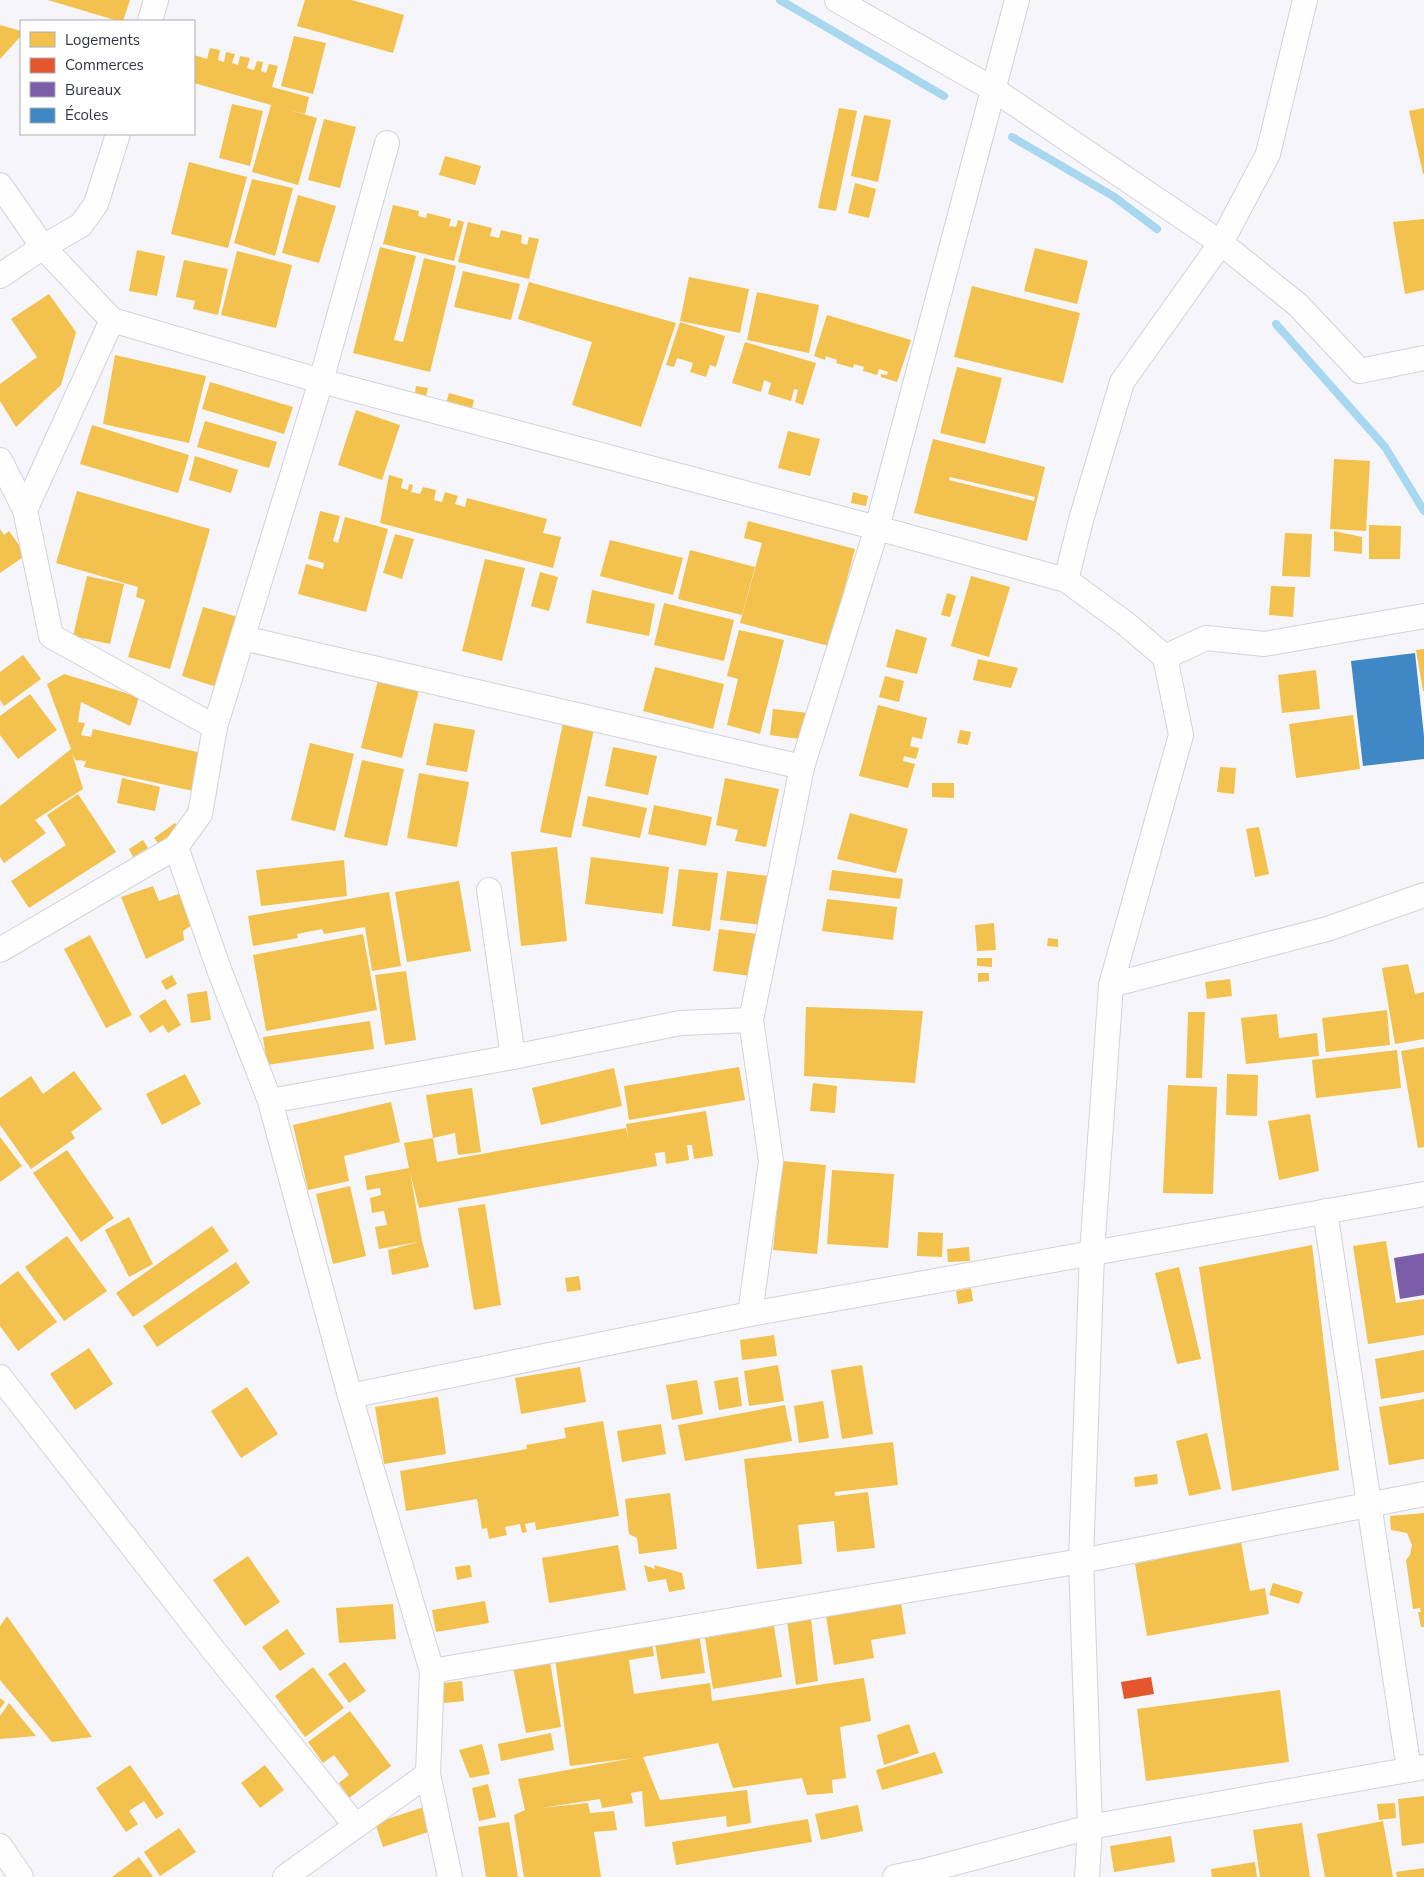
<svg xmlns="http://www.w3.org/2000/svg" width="1424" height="1877" font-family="'Nunito Sans',sans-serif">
  <rect width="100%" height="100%" fill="#f5f5fa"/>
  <g fill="#f2c14e" fill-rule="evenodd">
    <path d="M48 0H130L123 21H118Z"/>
    <path d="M305 0H352L404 15 393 53 297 26Z"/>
    <path d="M0 25 21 31V36L0 59Z"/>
    <path d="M294 36 326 43 313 94 281 86Z"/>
    <path d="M210 48 220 50 218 60 224 62 226 52 235 54 232 63 238 65 240 56 250 58 247 68 254 70 257 61 263 62 261 71 266 73 269 64 278 66 272 87 309 97 305 114 286 109 317 118 298 185 252 172 271 105 194 83V55L207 59Z"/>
    <path d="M232 104 263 111 250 166 219 158Z"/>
    <path d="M839 108 857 111 836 211 818 208Z"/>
    <path d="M1424 108V174H1423L1409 111Z"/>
    <path d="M864 115 891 120 878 182 851 176Z"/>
    <path d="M324 119 356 127 340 188 308 180Z"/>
    <path d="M445 156 481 166 475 185 439 175Z"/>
    <path d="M189 162 247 177 228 248 171 234Z"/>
    <path d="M252 179 293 188 275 256 234 243Z"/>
    <path d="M855 183 876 189 869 218 848 213Z"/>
    <path d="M298 195 336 206 319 263 282 253Z"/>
    <path d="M393 205 419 211 418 216 426 218 427 213 451 219 449 226 456 227 458 220 464 222 454 261 383 244Z"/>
    <path d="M1424 219V290L1405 294 1393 222Z"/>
    <path d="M468 222 492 228 490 236 499 238 501 230 522 235 521 243 527 245 529 237 539 239 529 279 458 262Z"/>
    <path d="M380 247 416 256 394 340 403 342 424 258 456 266 430 372 353 353Z"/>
    <path d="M1035 248 1088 261 1077 304 1024 291Z"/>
    <path d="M137 250 165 256 157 296 129 291Z"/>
    <path d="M237 251 292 265 276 328 221 315Z"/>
    <path d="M184 260 228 269 218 315 193 309 195 301 176 297Z"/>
    <path d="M463 271 520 284 511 320 454 307Z"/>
    <path d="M689 277 749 289 740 333 680 321Z"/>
    <path d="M529 282 676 323 641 427 572 405 592 342 518 319Z"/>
    <path d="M972 286 1080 313 1063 383 954 357Z"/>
    <path d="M757 292 819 305 809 353 747 340Z"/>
    <path d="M49 294 76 332 61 385 16 427 0 401V384L37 357 11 319Z"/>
    <path d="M827 315 911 340 897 382 881 377V374L887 375 888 372 879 369 877 375 863 371 864 367 854 364 853 368 836 363 837 360 826 356 825 360 814 356Z"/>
    <path d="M680 322 725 336 716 367 710 365 706 377 690 372 693 363 677 358 674 367 666 365Z"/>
    <path d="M745 342 816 363 803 405 795 402 798 390 794 389 791 401 768 394 771 383 764 380 761 392 732 383Z"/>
    <path d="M115 355 206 376 189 443 103 424Z"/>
    <path d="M957 367 1002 378 985 444 940 433Z"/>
    <path d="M210 382 293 407 284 434 202 409Z"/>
    <path d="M416 386 428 388 425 401 414 399Z"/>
    <path d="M449 393 474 400 471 413 445 407Z"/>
    <path d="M356 410 400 425 382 480 338 465Z"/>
    <path d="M205 421 277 442 269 468 197 447Z"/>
    <path d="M92 425 189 455 178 493 80 464Z"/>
    <path d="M788 431 820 439 810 476 778 468Z"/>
    <path d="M933 439 1045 467 1027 541 914 513ZM950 477 1035 497 1034 501 949 480Z"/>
    <path d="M195 456 238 470 231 493 189 480Z"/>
    <path d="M1334 459 1370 461 1366 531 1330 529Z"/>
    <path d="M389 475 403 479 401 488 408 490 409 484 413 485 411 492 420 494 423 487 436 490 434 500 442 502 445 492 458 496 455 504 465 507 467 498 547 519 543 533 561 537 553 568 380 523Z"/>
    <path d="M77 491 210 529 170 669 128 657 145 600 136 597 138 587 56 563Z"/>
    <path d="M853 492 868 496 866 506 851 503Z"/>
    <path d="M320 511 340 516 333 541 338 543 345 517 388 529 366 612 298 594 306 564 323 569 324 563 308 559Z"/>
    <path d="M748 521 855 549 829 646 740 623 762 543 744 538Z"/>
    <path d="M1369 525 1401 526 1400 559H1369Z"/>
    <path d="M0 529 4 535 9 531 26 555 0 573Z"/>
    <path d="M1334 531 1362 537V554L1334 551Z"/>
    <path d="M1285 533 1312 534 1310 577 1282 576Z"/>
    <path d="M395 534 414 539 402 579 383 573Z"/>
    <path d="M610 540 683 558 673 595 600 576Z"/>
    <path d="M690 550 755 567 742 615 678 599Z"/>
    <path d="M485 559 525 568 502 661 462 651Z"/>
    <path d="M540 572 558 577 549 611 531 606Z"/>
    <path d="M87 576 124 584 110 644 73 636Z"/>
    <path d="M971 576 1010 587 989 657 951 646Z"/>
    <path d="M1271 586 1295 587 1293 617 1269 615Z"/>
    <path d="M592 590 655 604 649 636 586 623Z"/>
    <path d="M947 593 956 596 950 617 941 615Z"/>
    <path d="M664 603 734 620 724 661 654 645Z"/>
    <path d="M203 607 238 617 217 687 182 676Z"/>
    <path d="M896 629 927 638 917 674 886 667Z"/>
    <path d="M739 630 784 640 760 734 727 725 738 679 727 676Z"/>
    <path d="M1424 649V691H1423L1416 650Z"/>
    <path d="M23 655 41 679 4 706 0 700V672Z"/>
    <path d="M978 659 1018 668 1011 688 973 680Z"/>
    <path d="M655 667 724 684 713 729 643 711Z"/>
    <path d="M1316 670 1320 709 1282 713 1278 675Z"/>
    <path d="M64 674 139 697 130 726 81 702 78 722 85 723 81 735 91 737 93 729 202 753 193 791 84 767 86 761 75 760 72 753 83 789 35 820 46 833 4 863 0 857V806L71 749 47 684Z"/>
    <path d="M885 676 904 681 899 702 879 697Z"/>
    <path d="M378 680 419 690 402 758 361 748Z"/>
    <path d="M30 694 57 730 18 759 0 735V716Z"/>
    <path d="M878 705 927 718 922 739 912 737 910 746 919 748 916 759 904 756 903 761 915 764 908 788 859 776Z"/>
    <path d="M773 709 809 713 806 740 770 735Z"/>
    <path d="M1353 715 1360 769 1296 778 1289 724Z"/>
    <path d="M434 723 475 730 467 772 426 765Z"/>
    <path d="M563 723 594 729 571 838 540 832Z"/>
    <path d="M960 730 971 732 968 745 957 743Z"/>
    <path d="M310 743 354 754 335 831 291 820Z"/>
    <path d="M613 747 657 756 648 795 605 786Z"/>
    <path d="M362 760 404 769 387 846 344 837Z"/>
    <path d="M1220 767 1236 768 1234 794 1217 792Z"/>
    <path d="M419 773 469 782 457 847 407 838Z"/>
    <path d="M122 778 160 787 155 811 117 803Z"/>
    <path d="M725 778 779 789 766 847 735 841 738 830 716 825Z"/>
    <path d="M932 783H954V798L932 797Z"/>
    <path d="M78 794 116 852 29 908 11 881 66 845 47 815Z"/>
    <path d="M588 796 647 808 640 838 582 826Z"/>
    <path d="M654 805 712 817 706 846 648 834Z"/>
    <path d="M850 813 908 829 896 873 837 859Z"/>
    <path d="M175 823 181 831 160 846 154 838Z"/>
    <path d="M1259 827 1269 874 1255 877 1246 829Z"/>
    <path d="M143 840 148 848 133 857 129 849Z"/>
    <path d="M557 847 567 941 521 946 511 852Z"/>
    <path d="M591 857 669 867 663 914 585 904Z"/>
    <path d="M344 860 347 896 261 906 256 870Z"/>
    <path d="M679 869 718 873 710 931 672 926Z"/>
    <path d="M832 870 903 879 900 899 829 890Z"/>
    <path d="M727 871 769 876 762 925 720 920Z"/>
    <path d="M459 881 471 951 407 962 395 892Z"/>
    <path d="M153 886 159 901 184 892 192 925 183 931 184 940 146 959 121 897Z"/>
    <path d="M389 892 401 966 372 971 365 927 324 934 322 929 297 934 298 938 253 946 248 916Z"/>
    <path d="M827 899 897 907 893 940 822 931Z"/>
    <path d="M994 923 996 950 977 951 975 925Z"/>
    <path d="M719 929 757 934 751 976 713 971Z"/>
    <path d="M363 934 377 1010 266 1031 253 955Z"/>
    <path d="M90 935 132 1015 106 1028 64 949Z"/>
    <path d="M1048 938 1058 939V947L1047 946Z"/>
    <path d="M977 958H992V967L977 966Z"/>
    <path d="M1408 964 1415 994 1424 992V1039L1395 1044 1382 968Z"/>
    <path d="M406 971 416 1040 385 1045 375 975Z"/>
    <path d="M978 973H989V981L978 982Z"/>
    <path d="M172 975 177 984 166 990 161 981Z"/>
    <path d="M1230 979 1232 996 1207 999 1205 982Z"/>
    <path d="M207 991 211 1020 191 1023 187 994Z"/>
    <path d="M165 999 181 1025 168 1033 163 1025 150 1033 139 1016Z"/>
    <path d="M806 1007 923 1011 915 1083 804 1076Z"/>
    <path d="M1387 1010 1390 1045 1326 1052 1322 1018Z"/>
    <path d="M1188 1012H1205L1202 1078H1186Z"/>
    <path d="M1277 1014 1279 1038 1317 1033 1319 1056 1246 1064 1241 1018Z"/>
    <path d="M370 1021 374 1049 267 1065 263 1037Z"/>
    <path d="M1424 1047V1147L1418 1148 1401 1051Z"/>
    <path d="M1397 1050 1401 1088 1316 1098 1312 1060Z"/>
    <path d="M739 1067 745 1100 629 1120 624 1086Z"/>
    <path d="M614 1068 622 1106 541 1125 532 1088Z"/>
    <path d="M74 1071 102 1109 71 1132 75 1138 31 1169 0 1125V1098L31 1076 43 1094Z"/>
    <path d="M185 1074 201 1104 162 1125 146 1094Z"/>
    <path d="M1227 1074 1258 1075 1257 1116 1226 1115Z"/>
    <path d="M813 1083 837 1086 835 1113 810 1111Z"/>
    <path d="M1168 1085 1217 1087 1213 1194 1163 1193Z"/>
    <path d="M472 1088 481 1152 458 1155 455 1133 433 1138 426 1095Z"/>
    <path d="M391 1102 400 1142 344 1156 349 1181 308 1190 293 1125Z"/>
    <path d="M706 1111 713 1156 694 1159 692 1145H687L689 1160 666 1164 665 1152 655 1153 657 1166 419 1208 410 1172 422 1241 429 1267 392 1275 388 1250 418 1242 379 1249 375 1227 387 1225 384 1211 372 1213 370 1198 381 1195 380 1188 367 1190 365 1176 409 1168 404 1143 433 1138 437 1162 626 1128 629 1141 626 1124Z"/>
    <path d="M1310 1114 1319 1171 1279 1180 1268 1121Z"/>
    <path d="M0 1137 22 1166 0 1182Z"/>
    <path d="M67 1150 114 1218 81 1242 33 1173Z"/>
    <path d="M782 1161 826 1165 817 1254 773 1250Z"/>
    <path d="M832 1170 894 1174 888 1248 827 1244Z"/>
    <path d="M350 1186 366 1256 333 1264 316 1194Z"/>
    <path d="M485 1204 501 1305 474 1310 458 1208Z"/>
    <path d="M129 1217 153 1264 129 1277 105 1230Z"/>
    <path d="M212 1226 229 1251 133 1317 116 1293Z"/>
    <path d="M918 1232 943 1233 942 1257 917 1256Z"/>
    <path d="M67 1236 107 1291 64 1321 25 1267Z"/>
    <path d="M1386 1241 1396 1303 1424 1299V1335L1368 1344 1353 1246Z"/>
    <path d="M1312 1245 1339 1470 1232 1491 1199 1267Z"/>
    <path d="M969 1247 970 1261 948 1262 947 1249Z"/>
    <path d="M236 1262 250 1283 157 1347 143 1326Z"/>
    <path d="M1179 1267 1201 1359 1177 1364 1155 1273Z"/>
    <path d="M18 1271 57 1322 18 1351 0 1326V1285Z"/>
    <path d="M579 1276 581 1290 567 1292 565 1278Z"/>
    <path d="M971 1288 973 1301 958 1304 956 1291Z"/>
    <path d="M774 1335 777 1356 742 1360 740 1340Z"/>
    <path d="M89 1348 113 1384 75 1410 50 1374Z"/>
    <path d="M1424 1350V1392L1381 1399 1375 1359Z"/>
    <path d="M778 1365 784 1401 749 1406 744 1371Z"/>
    <path d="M862 1365 873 1434 842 1439 831 1370Z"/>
    <path d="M580 1367 586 1402 521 1414 515 1378Z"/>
    <path d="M738 1377 742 1406 719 1410 714 1381Z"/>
    <path d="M697 1380 703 1414 672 1420 666 1385Z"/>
    <path d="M247 1387 278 1434 241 1458 211 1411Z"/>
    <path d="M438 1397 446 1454 384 1464 375 1407Z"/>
    <path d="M1424 1399V1459L1389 1465 1379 1407Z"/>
    <path d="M823 1401 829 1438 799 1443 794 1406Z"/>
    <path d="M785 1405 792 1441 685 1461 678 1425Z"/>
    <path d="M603 1421 619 1516 536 1530 535 1522 525 1524 527 1532 522 1533 520 1524 505 1527 507 1535 489 1539 487 1528 482 1529 477 1499 406 1511 400 1471 527 1449 526 1445 566 1438 564 1428Z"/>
    <path d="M661 1424 666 1454 622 1462 617 1431Z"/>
    <path d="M1207 1433 1221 1489 1189 1496 1176 1441Z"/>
    <path d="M893 1442 898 1485 835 1492V1496L868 1492 875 1548 837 1552 834 1521 798 1525 802 1564 757 1569 744 1459Z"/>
    <path d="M1157 1474 1158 1484 1135 1487 1134 1477Z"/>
    <path d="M670 1493 677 1549 639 1554 637 1538 629 1534 625 1499Z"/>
    <path d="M1424 1513V1627H1421L1418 1612H1421L1420 1608 1413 1609 1406 1560 1410 1555 1412 1545 1407 1533 1391 1530 1390 1516Z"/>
    <path d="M1241 1542 1250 1591 1265 1588 1269 1614 1147 1636 1135 1564Z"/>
    <path d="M618 1545 626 1590 549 1603 542 1558Z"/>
    <path d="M248 1556 280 1602 245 1626 213 1580Z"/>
    <path d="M470 1565 472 1577 457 1580 455 1567Z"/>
    <path d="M644 1565 655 1569 654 1565 682 1573 685 1589 669 1592 666 1579 648 1582Z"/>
    <path d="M1273 1583 1303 1592 1299 1604 1269 1595Z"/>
    <path d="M485 1601 489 1623 436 1632 432 1610Z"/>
    <path d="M901 1603 906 1634 871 1640 874 1658 834 1665 826 1616Z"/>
    <path d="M393 1604 396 1639 339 1643 336 1608Z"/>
    <path d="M7 1616 92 1737 52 1742 0 1680V1626Z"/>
    <path d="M811 1618 818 1681 796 1685 787 1621Z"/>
    <path d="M774 1626 782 1677 713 1689 705 1638Z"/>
    <path d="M287 1629 305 1654 280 1671 262 1647Z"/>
    <path d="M699 1633 705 1673 661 1679 654 1638Z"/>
    <path d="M651 1638 654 1656 629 1660 634 1694 710 1683 712 1701 864 1678 871 1721 840 1727 846 1778 832 1780 833 1793 807 1795 802 1778 733 1788 718 1743 643 1757 660 1800 747 1790 751 1823 727 1827 726 1816 645 1827 642 1791 631 1793 633 1803 602 1808 600 1799 541 1808 588 1803 590 1813 614 1811 617 1830 594 1832 601 1877H524L514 1815 525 1810 518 1779 633 1758 570 1766 554 1652Z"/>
    <path d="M345 1662 366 1691 349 1703 328 1674Z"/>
    <path d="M550 1662 561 1727 526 1733 513 1667Z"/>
    <path d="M313 1667 344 1708 305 1737 275 1696Z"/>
    <path d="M462 1681 464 1701 444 1703 442 1683Z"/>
    <path d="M1280 1690 1289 1762 1146 1781 1137 1709Z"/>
    <path d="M0 1698 5 1702 0 1709Z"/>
    <path d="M9 1703 36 1736 0 1739V1716Z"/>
    <path d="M350 1711 391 1766 349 1798 339 1783 349 1775 334 1755 323 1763 308 1742Z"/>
    <path d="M909 1724 919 1753 884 1765 877 1735Z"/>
    <path d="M551 1733 554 1750 501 1761 498 1744Z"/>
    <path d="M482 1744 490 1774 470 1778 459 1750Z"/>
    <path d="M935 1752 943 1773 882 1790 876 1770Z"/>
    <path d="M130 1765 164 1814 156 1819 144 1801 129 1811 138 1824 126 1832 96 1788Z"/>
    <path d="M265 1765 284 1790 260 1808 241 1783Z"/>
    <path d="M488 1784 496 1817 479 1821 472 1788Z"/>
    <path d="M1424 1796V1843L1402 1846 1398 1799Z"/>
    <path d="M1395 1803 1396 1818 1379 1820 1377 1804Z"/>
    <path d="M858 1805 863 1831 821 1840 815 1814Z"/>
    <path d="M427 1806 434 1830 383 1847 375 1823Z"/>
    <path d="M808 1819 812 1842 676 1865 672 1842Z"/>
    <path d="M1383 1821 1393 1877H1325L1317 1834Z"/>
    <path d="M509 1822 518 1877H486L478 1827Z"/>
    <path d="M1302 1823 1310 1877H1260L1253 1830Z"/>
    <path d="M179 1828 196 1852 160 1876 144 1852Z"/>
    <path d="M1171 1836 1175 1862 1114 1872 1110 1846Z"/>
    <path d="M139 1857 153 1877H112Z"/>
    <path d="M1255 1862 1257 1877H1212L1211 1869Z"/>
    <path d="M1424 1868V1877H1397L1396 1872Z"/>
  </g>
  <path fill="#e4572e" d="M1151 1677 1154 1694 1124 1699 1121 1682Z"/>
  <path fill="#7b5ea7" d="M1424 1253V1295L1400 1299 1394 1258Z"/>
  <path fill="#3f88c5" d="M1415 653 1424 736V759L1363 766 1351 661Z"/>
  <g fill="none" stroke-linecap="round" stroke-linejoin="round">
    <g stroke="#a7d8f0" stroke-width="8">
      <path d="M780 0 944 96"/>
      <path d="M1012 137 1113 196 1157 229"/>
      <path d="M1276 324 1385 447 1424 511"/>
    </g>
    <g stroke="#d2d3db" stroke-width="26">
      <g id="street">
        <path d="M837 0 993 89 1221 243 1298 305 1360 371 1424 358"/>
        <path d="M150 21 156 0"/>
        <path d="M0 185 43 247 112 320 321 381 877 528 1066 580"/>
        <path d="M0 276 43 247 81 225 96 204 118 134"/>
        <path d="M0 460 25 510 51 636 215 727"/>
        <path d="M25 510 112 320"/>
        <path d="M243 638 802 767"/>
        <path d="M1165 657 1206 638 1264 644 1424 616"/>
        <path d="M176 847 220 972 270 1101 350 1396 432 1671 428 1774 450 1877"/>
        <path d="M489 890 513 1057"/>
        <path d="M0 950 176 847 200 814 215 727 321 381 387 143"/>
        <path d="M1111 985 1327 929 1424 895"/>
        <path d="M270 1101 513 1057 680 1023 751 1020"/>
        <path d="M1325 1211 1409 1770"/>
        <path d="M750 1314 771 1161 751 1020 802 767 877 528 1017 0"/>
        <path d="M0 1377 215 1652 356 1826"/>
        <path d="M350 1396 750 1314 1424 1194"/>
        <path d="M432 1671 1081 1561 1424 1494"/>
        <path d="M0 1846 21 1877"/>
        <path d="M285 1877 428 1774"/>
        <path d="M895 1877 924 1871 1090 1827 1424 1767"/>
        <path d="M1087 1877 1090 1827 1081 1561 1092 1252 1111 985 1181 735 1165 657 1125 623 1066 580 1081 520 1122 382 1221 243 1268 154 1305 0"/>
      </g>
    </g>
    <use href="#street" stroke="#fefefe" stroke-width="24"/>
  </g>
  <rect x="20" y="20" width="175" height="115" fill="#ffffff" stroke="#adadb3"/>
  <rect x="30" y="32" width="25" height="15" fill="#f2c14e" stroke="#adadb3"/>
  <text x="65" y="45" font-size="15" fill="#313341">Logements</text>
  <rect x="30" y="58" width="25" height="15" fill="#e4572e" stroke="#adadb3"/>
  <text x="65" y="70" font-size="15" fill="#313341">Commerces</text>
  <rect x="30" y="82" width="25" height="15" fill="#7b5ea7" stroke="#adadb3"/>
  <text x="65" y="95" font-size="15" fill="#313341">Bureaux</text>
  <rect x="30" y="108" width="25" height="15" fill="#3f88c5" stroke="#adadb3"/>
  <text x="65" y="120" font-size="15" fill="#313341">Écoles</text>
</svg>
